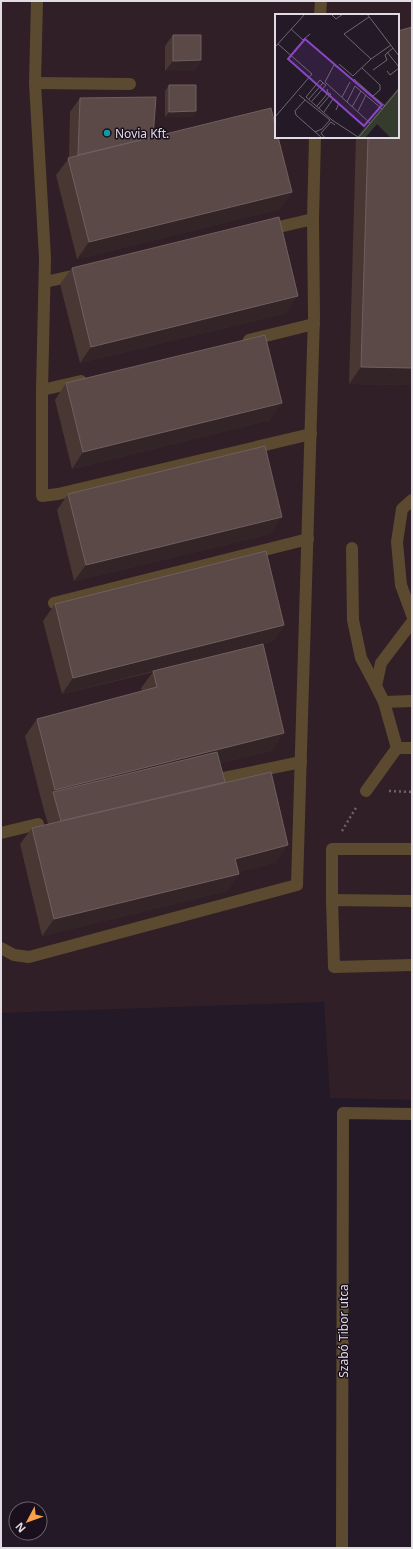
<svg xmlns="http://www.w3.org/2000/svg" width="413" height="1549" font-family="'Noto Sans',sans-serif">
  <rect width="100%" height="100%" fill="#231927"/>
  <path fill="#301f26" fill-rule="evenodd" d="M1 1H412V1100L330 1098 324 1002 1 1013ZM276 15H398V137H276Z"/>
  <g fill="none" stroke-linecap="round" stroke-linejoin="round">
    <g stroke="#6b626e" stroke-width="2.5" stroke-dasharray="2 3" stroke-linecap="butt">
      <path d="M389 791 412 792"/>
      <path d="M342 831 357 806"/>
    </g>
    <g stroke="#5b4a2f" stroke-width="12">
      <path d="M37 1 35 83 45 258 42 390V496L58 494 311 434"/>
      <path d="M320 15 321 1"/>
      <path d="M35 83 130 84"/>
      <path d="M266 230 313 219"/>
      <path d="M45 282 81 274"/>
      <path d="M249 340 314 324"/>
      <path d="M42 390 81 381"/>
      <path d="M412 500 402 509 397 542 401 585 412 615"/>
      <path d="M352 548 353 620 361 658 376 686"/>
      <path d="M54 603 308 539"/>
      <path d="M384 702 376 686 381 663 412 622"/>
      <path d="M397 748 384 702 412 701"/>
      <path d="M219 779 301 762"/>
      <path d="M366 791 397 748H412"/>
      <path d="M1 833 38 824"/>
      <path d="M332 900V849H412"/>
      <path d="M412 901 332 900 334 967 412 965"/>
      <path d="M1 948 14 955 29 957 297 885 314 316 313 219 315 137"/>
    </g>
    <path stroke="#5b4a2f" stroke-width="12" d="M342 1548 343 1113 412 1114"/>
  </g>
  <g fill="#493734">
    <path d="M412 27V385L349 384 356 137H398Z"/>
    <path d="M173 35 201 60 194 71H165V46Z"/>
    <path d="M169 85 196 111 192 117H165V91Z"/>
    <path d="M80 98 153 137 292 192 280 209 77 259 56 175 69 158 70 112Z"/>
    <path d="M72 268 286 313 80 363 60 284Z"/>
    <path d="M66 383 270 420 72 469 55 400Z"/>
    <path d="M68 494 271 534 74 581 57 510Z"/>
    <path d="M55 604 284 625 273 641 200 660 273 750 220 763 225 782 277 862 239 872V874L227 891 42 936 20 844 32 828 48 824 43 807 25 736 37 719 142 691 141 688 153 672 62 694 43 621Z"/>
  </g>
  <g fill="#332427">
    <path d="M201 60 194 71H165L173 61Z"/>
    <path d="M196 111 192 117H165L169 112Z"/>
    <path d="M292 192 280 209 77 259 89 242Z"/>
    <path d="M298 296 286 313 80 363 91 347Z"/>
    <path d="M361 367 412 368V385L349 384Z"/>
    <path d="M282 403 270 420 72 469 83 452Z"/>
    <path d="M282 517 271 534 74 581 86 565Z"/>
    <path d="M284 625 273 641 62 694 73 678Z"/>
    <path d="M284 733 273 750 56 803 53 792 55 790Z"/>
    <path d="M288 845 277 862 224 876 235 859Z"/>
    <path d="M239 874 227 891 42 936 54 919Z"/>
  </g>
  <g fill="#5a4947" stroke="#6f6060">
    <path d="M412 27V368L361 367 368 137H398V31Z"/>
    <path d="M173 35H201V60L173 61Z"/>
    <path d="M169 85H196V111L169 112Z"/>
    <path d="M156 97 153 137 78 155 80 98Z"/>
    <path d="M271 108 276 129V137H278L292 192 89 242 68 158Z"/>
    <path d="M279 217 298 296 91 347 72 268Z"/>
    <path d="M265 335 282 403 83 452 66 383Z"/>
    <path d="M265 446 282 517 86 565 68 494Z"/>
    <path d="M266 551 284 625 73 678 55 604Z"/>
    <path d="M263 644 284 733 55 790 37 719 157 687 153 671Z"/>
    <path d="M217 752 225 782 61 821 53 792Z"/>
    <path d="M271 772 288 845 235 859 239 874 54 919 32 828Z"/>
  </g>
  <circle fill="#0f9aa8" stroke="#1a101d" stroke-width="1.5" cx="107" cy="133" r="4"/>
  <g text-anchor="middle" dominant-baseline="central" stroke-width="3" stroke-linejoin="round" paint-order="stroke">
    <g font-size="12" fill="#e1dbe4" stroke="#1a101d" text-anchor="start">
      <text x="115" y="133">Novia Kft.</text>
    </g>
    <g font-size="12" fill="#e1dbe4" stroke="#1a101d">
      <text transform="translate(343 1331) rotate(-90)">Szabó Tibor utca</text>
    </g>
  </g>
  <g transform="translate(275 14)">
    <rect width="124" height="124" fill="#231927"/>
    <path d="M124 73V124H116L102 110 90 124H81Z" fill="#353c2e"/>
    <path fill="none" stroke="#6f6773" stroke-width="1" d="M56 0 61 5 68 0M92 0 124 42M94 3 69 20 96 45 116 31M16 15 28 26 35 20M0 33 30 0M112 38 124 53M64 50 78 62 96 45M98 56 112 46 110 41 118 34M112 57 115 61 124 54M70 59 59 51 50 68 95 109M79 65 98 82 105 76V71L87 54M24 81 55 106 47 115 40 118M98 82 110 92M67 83 75 68M34 85 48 69 45 66 31 83 57 106M30 86 20 97 21 101 47 124M37 87 51 71 48 69M72 88 80 72 107 95M42 92 53 79 52 75M77 93 86 77M44 94 56 80 53 79M83 97 91 81M49 98 58 85 64 89 61 96M0 103 37 60 3 30M57 106 83 123M50 124 46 119 56 108 60 111M83 124 124 75"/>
    <path fill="#8a46c5" fill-opacity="0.15" stroke="#8a46c5" stroke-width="2" d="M30 25 107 91 89 112 13 45Z"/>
    <rect width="124" height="124" fill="none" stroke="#e1dbe4" stroke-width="2"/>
  </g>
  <rect width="413" height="1549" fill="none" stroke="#e1dbe4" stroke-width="4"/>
  <g transform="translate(28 1521) rotate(229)"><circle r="19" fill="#1a101d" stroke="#6a616d"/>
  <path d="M0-3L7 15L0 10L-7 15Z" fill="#f8a04b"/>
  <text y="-6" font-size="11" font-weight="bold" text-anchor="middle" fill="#e1dbe4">N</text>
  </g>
</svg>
